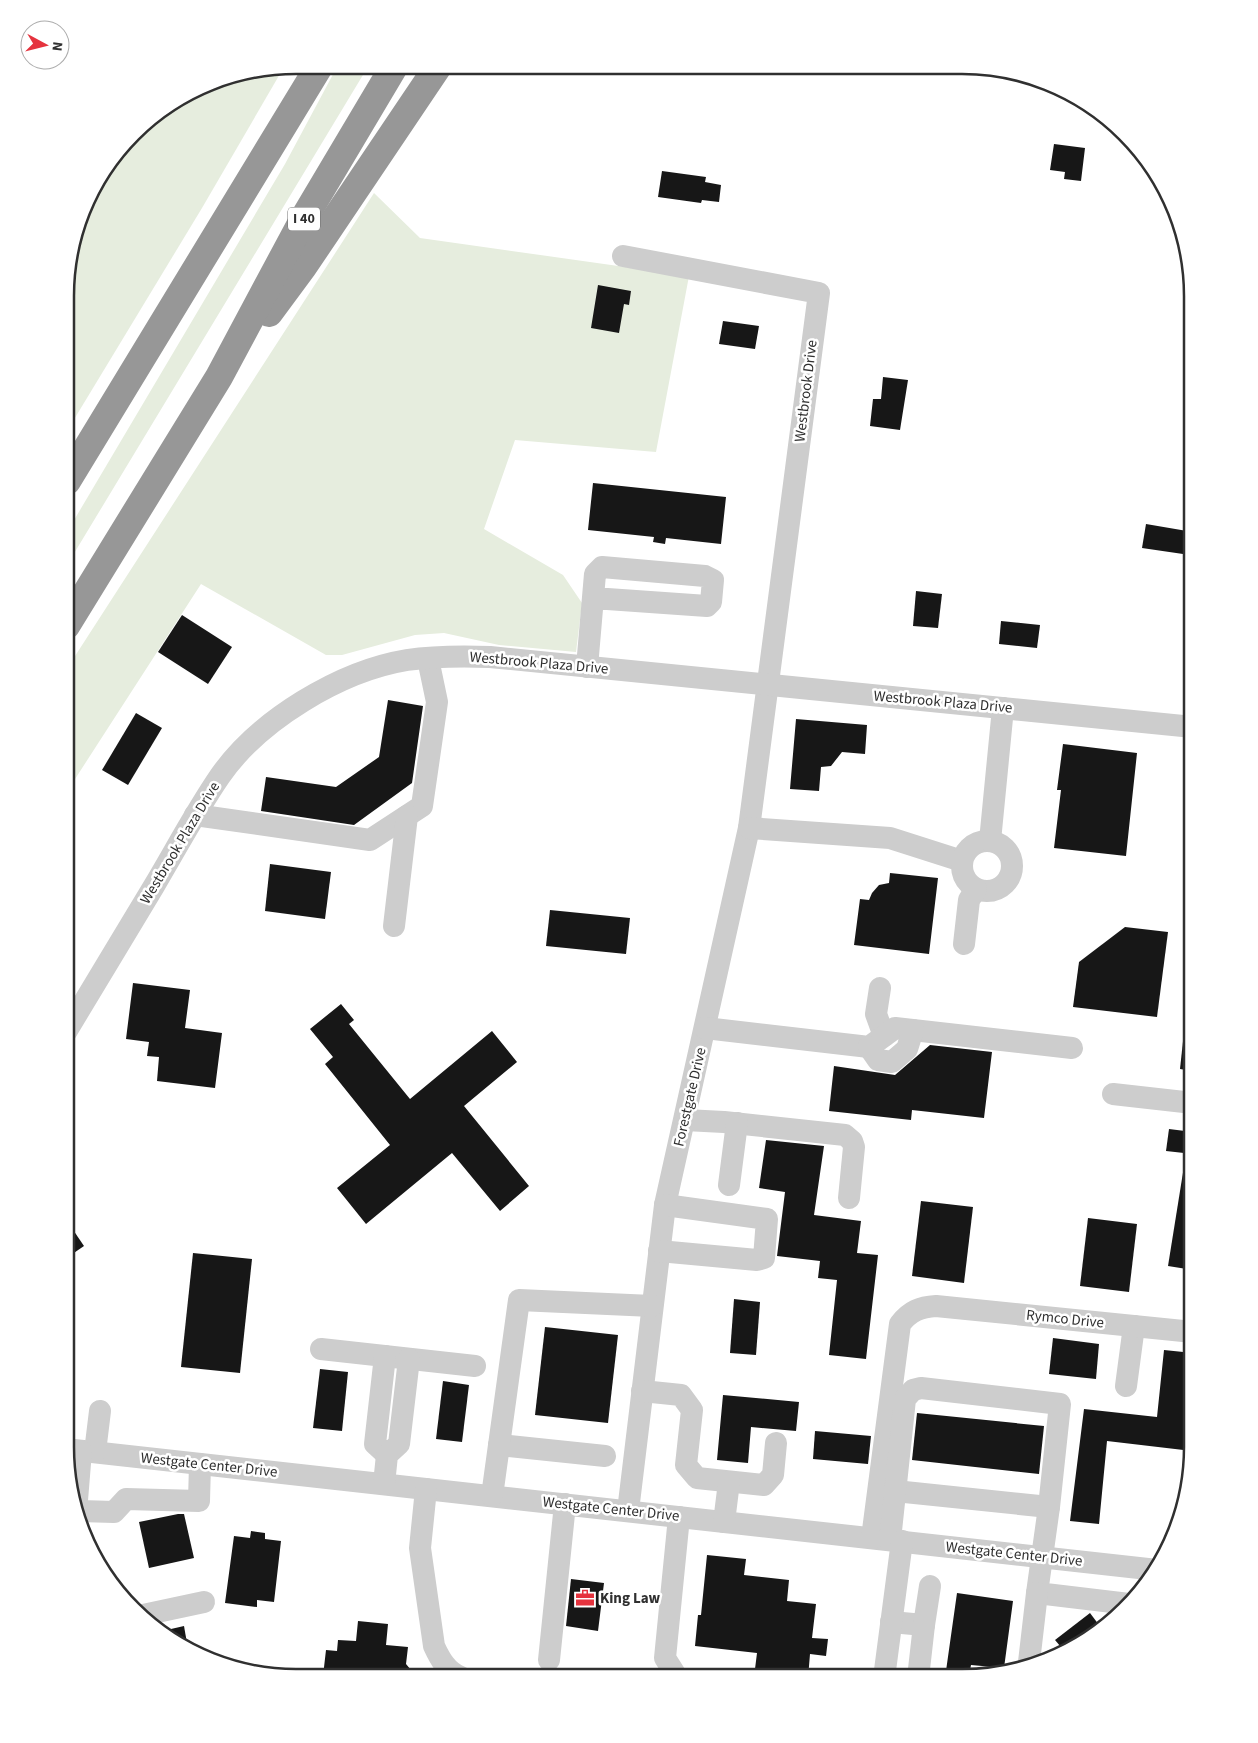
<svg xmlns="http://www.w3.org/2000/svg" width="1258" height="1743" font-family="'Source Sans 3',sans-serif">
  <rect width="100%" height="100%" fill="#fff"/>
  <g fill="#e6edde">
    <path d="M338 65H369L67 565V532L285 164Z"/>
    <path d="M284 67 202 208 67 431V265L88 203 105 169 144 122 221 77Z"/>
    <path d="M374 193 420 238 689 276 656 452 515 440 484 529 563 575 582 603 576 652 499 645 444 633 415 635 342 655H326L201 584 66 793V670Z"/>
  </g>
  <g fill="#171717">
    <path d="M1054 144 1085 148 1081 181 1064 179 1065 172 1050 170Z"/>
    <path d="M662 171 706 177 705 182 721 185 719 202 702 200 701 203 658 197Z"/>
    <path d="M598 285 631 291 629 305 624 304 619 333 591 328Z"/>
    <path d="M723 321 759 326 755 349 719 344Z"/>
    <path d="M883 377 908 380 900 430 870 426 873 399H881Z"/>
    <path d="M593 483 726 497 721 544 666 538 665 544 653 542 654 537 588 530Z"/>
    <path d="M1146 524 1187 531 1183 554 1142 548Z"/>
    <path d="M916 591 942 594 938 628 913 626Z"/>
    <path d="M182 615 232 647 208 684 158 652Z"/>
    <path d="M1001 621 1040 625 1037 648 999 644Z"/>
    <path d="M388 700 423 706 412 783 354 825 261 811 266 777 336 787 379 757Z"/>
    <path d="M136 713 162 728 128 785 102 770Z"/>
    <path d="M796 719 867 725 865 754 842 752 831 766 821 767 819 791 790 789Z"/>
    <path d="M1063 744 1137 753 1126 856 1054 848 1061 790H1057Z"/>
    <path d="M270 864 331 872 325 919 265 911Z"/>
    <path d="M890 873 938 878 929 954 854 945 860 899 869 900 872 893 879 885 889 883Z"/>
    <path d="M550 910 630 918 626 954 546 946Z"/>
    <path d="M1125 927 1168 932 1157 1017 1073 1007 1079 962Z"/>
    <path d="M133 983 190 990 185 1028 222 1033 215 1088 157 1081 159 1057 147 1056 149 1042 126 1039Z"/>
    <path d="M341 1004 354 1020 349 1024 410 1099 492 1031 517 1062 464 1106 529 1186 500 1211 452 1153 366 1224 337 1188 390 1145 325 1064 333 1057 310 1029Z"/>
    <path d="M1184 1032H1193V1071L1180 1069Z"/>
    <path d="M930 1045 992 1052 984 1118 912 1110 911 1120 829 1111 834 1066 895 1075Z"/>
    <path d="M1169 1129 1193 1132V1154L1166 1151Z"/>
    <path d="M766 1140 824 1146 814 1215 861 1221 857 1253 878 1255 866 1359 829 1355 837 1280 818 1278 820 1261 777 1256 785 1192 759 1188Z"/>
    <path d="M1185 1160 1193 1161V1270L1168 1266Z"/>
    <path d="M921 1201 973 1207 964 1283 912 1276Z"/>
    <path d="M65 1218 84 1246 65 1259Z"/>
    <path d="M1088 1218 1137 1224 1129 1292 1080 1286Z"/>
    <path d="M193 1253 252 1259 240 1373 181 1367Z"/>
    <path d="M734 1299 760 1302 756 1355 730 1353Z"/>
    <path d="M545 1327 618 1335 608 1423 535 1415Z"/>
    <path d="M1053 1338 1099 1344 1096 1379 1049 1374Z"/>
    <path d="M1164 1350 1193 1353 1192 1451 1107 1441 1099 1524 1070 1521 1084 1409 1157 1417Z"/>
    <path d="M320 1369 348 1372 342 1431 313 1428Z"/>
    <path d="M443 1381 469 1385 462 1442 436 1439Z"/>
    <path d="M723 1395 799 1402 796 1431 751 1427 748 1463 717 1460Z"/>
    <path d="M917 1413 1044 1426 1039 1474 912 1460Z"/>
    <path d="M815 1431 871 1436 868 1464 813 1459Z"/>
    <path d="M178 1514H184L194 1558 149 1568 139 1522Z"/>
    <path d="M251 1531 265 1533V1539L281 1541 274 1602 257 1600V1607L225 1603 234 1536 250 1538Z"/>
    <path d="M707 1555 746 1559 744 1575 789 1580 787 1601 816 1604 812 1638 828 1639 826 1656 810 1654 808 1678 754 1677 757 1653 695 1646 698 1615H701Z"/>
    <path d="M571 1579 604 1583 598 1631 566 1626Z"/>
    <path d="M957 1593 1013 1601 1004 1668 971 1665 969 1676 945 1678Z"/>
    <path d="M1090 1613 1102 1629 1066 1653 1055 1640Z"/>
    <path d="M358 1621 388 1624 386 1645 408 1647 406 1664 416 1676H323L326 1650 337 1651 338 1640 356 1641Z"/>
    <path d="M184 1626 188 1649 158 1632Z"/>
  </g>
  <g fill="none" stroke-linecap="round" stroke-linejoin="round">
    <g stroke="#cdcdcd" stroke-width="22">
      <path d="M623 256 819 293 749 828 665 1205 628 1511"/>
      <path d="M587 667 595 574 602 567 705 576 713 580 711 602 707 606 593 598"/>
      <path d="M195 815 370 840 422 806 437 702 428 659"/>
      <path d="M749 828 890 838 962 861"/>
      <circle cx="987" cy="866" r="25"/>
      <path d="M990 841 1003 708"/>
      <path d="M394 926 407 816"/>
      <path d="M964 944 969 900 976 889"/>
      <path d="M880 988 876 1014 884 1036"/>
      <path d="M705 1028 869 1047 895 1028 1072 1048"/>
      <path d="M66 1032C95 983 125 935 154 886 176 849 196 811 220 776 259 720 340 671 407 660 435 656 462 656 490 657L1193 727"/>
      <path d="M869 1047 878 1060 892 1062 907 1049 913 1030"/>
      <path d="M1113 1094 1193 1103"/>
      <path d="M685 1120 724 1122 845 1135 852 1141 854 1147 849 1198"/>
      <path d="M729 1185 737 1123"/>
      <path d="M659 1251 757 1260 764 1258 767 1219 665 1205"/>
      <path d="M321 1349 475 1366"/>
      <path d="M385 1356 375 1444 387 1455"/>
      <path d="M1126 1386 1134 1326"/>
      <path d="M642 1391 681 1395 692 1410 686 1465 697 1478 764 1485 773 1475 776 1443"/>
      <path d="M499 1445 605 1456"/>
      <path d="M65 1449 1157 1570"/>
      <path d="M95 1452 100 1411"/>
      <path d="M384 1484 387 1455 399 1444 409 1359"/>
      <path d="M426 1489 420 1548 434 1646C440 1659 447 1672 461 1677"/>
      <path d="M895 1491 1049 1507"/>
      <path d="M492 1496 519 1300 652 1306"/>
      <path d="M77 1500 81 1451"/>
      <path d="M80 1511 114 1512 126 1499 199 1501 200 1464"/>
      <path d="M724 1522 729 1482"/>
      <path d="M872 1538 900 1324C910 1311 920 1307 936 1306L1193 1332"/>
      <path d="M890 1540 905 1399 913 1390 921 1388 1060 1404 1049 1507 1037 1593 1129 1604"/>
      <path d="M143 1615 204 1602"/>
      <path d="M891 1622 924 1625 918 1678"/>
      <path d="M924 1625 930 1586"/>
      <path d="M549 1660 565 1504"/>
      <path d="M1029 1662 1037 1593"/>
      <path d="M677 1677 665 1658 679 1517"/>
      <path d="M884 1678 902 1541"/>
    </g>
    <g stroke="#979797" stroke-width="28">
      <path d="M269 313 303 267 439 65"/>
      <path d="M67 481 320 65"/>
      <path d="M66 626 219 377 304 218 395 65"/>
    </g>
  </g>
  <defs>
    <g id="office-bare" transform="scale(1.5)"><path d="M-6-3h4V-5.5h4V-3h4V5H-6ZM-1-4.5V-3h2v-1.5ZM-6 0V1H6V0Z" fill="#e5333e" stroke="#fff" stroke-width="2.5" paint-order="stroke"/></g>
  </defs>
  <g fill-rule="evenodd">
    <use href="#office-bare" x="585" y="1598"/>
  </g>
  <g text-anchor="middle" dominant-baseline="central" stroke-width="5" stroke-linejoin="round" paint-order="stroke">
    <rect fill="#fff" stroke="#6e6e6e" stroke-width="1" x="288" y="207.5" width="32" height="23" rx="4"/>
    <g font-size="14" font-weight="bold" fill="#303030">
      <text x="304" y="219">I 40</text>
    </g>
    <g font-size="15" fill="#303030" stroke="#fff">
      <text transform="translate(806 391) rotate(-83)">Westbrook Drive</text>
      <text transform="translate(539 663) rotate(5)">Westbrook Plaza Drive</text>
      <text transform="translate(943 702) rotate(5)">Westbrook Plaza Drive</text>
      <text transform="translate(180 843) rotate(-59)">Westbrook Plaza Drive</text>
      <text transform="translate(690 1097) rotate(-77)">Forestgate Drive</text>
      <text transform="translate(1065 1319) rotate(6)">Rymco Drive</text>
      <text transform="translate(209 1465) rotate(6)">Westgate Center Drive</text>
      <text transform="translate(611 1509) rotate(6)">Westgate Center Drive</text>
      <text transform="translate(1014 1554) rotate(6)">Westgate Center Drive</text>
    </g>
    <g font-size="15" font-weight="bold" fill="#303030" stroke="#fff" text-anchor="start">
      <text x="600" y="1598">King Law</text>
    </g>
  </g>
  <path d="M0 0H1258V1743H0ZM296 74H962A222 222 0 0 1 1184 296V1447A222 222 0 0 1 962 1669H296A222 222 0 0 1 74 1447V296A222 222 0 0 1 296 74Z" fill="#fff" fill-rule="evenodd"/>
  <path fill="none" stroke="#303030" stroke-width="2.5" d="M296 74H962A222 222 0 0 1 1184 296V1447A222 222 0 0 1 962 1669H296A222 222 0 0 1 74 1447V296A222 222 0 0 1 296 74Z"/>
  <g transform="translate(45 45) rotate(97)"><circle r="24" fill="#ffffff" stroke="#acacac"/>
  <path d="M0-4L9 19L0 12L-9 19Z" fill="#e5333e"/>
  <text y="-8" font-size="14" font-weight="bold" text-anchor="middle" fill="#303030">N</text>
  </g>
</svg>
